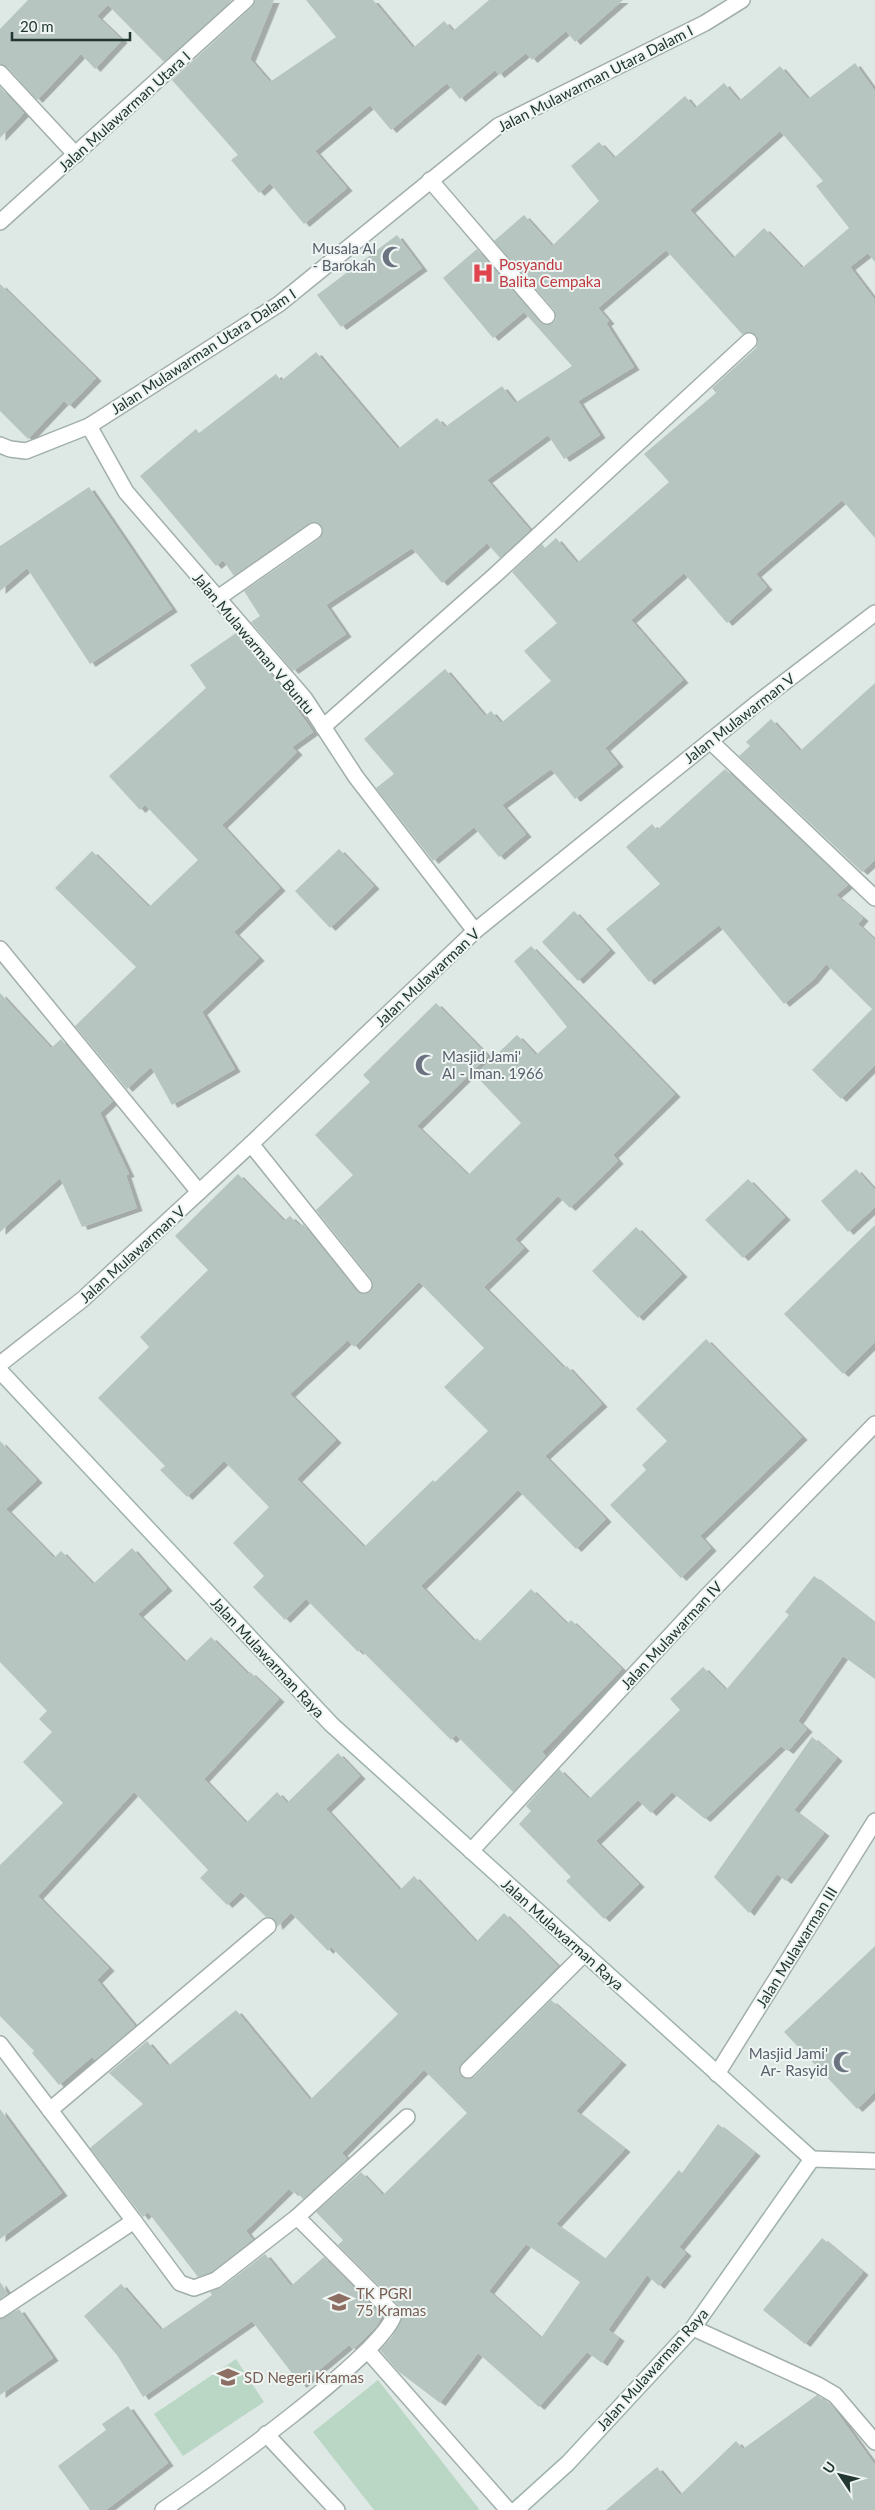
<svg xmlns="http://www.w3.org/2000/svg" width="875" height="2510" font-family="Lato,sans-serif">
  <defs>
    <filter id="shadow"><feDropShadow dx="5.5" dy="3" stdDeviation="0" flood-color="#0004"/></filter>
  </defs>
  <rect width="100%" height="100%" fill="#dee8e5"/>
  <g fill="#b9d7c4">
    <path d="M236 2359 264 2402 183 2456 154 2414Z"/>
    <path d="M378 2380 479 2509 478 2510H374L313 2432Z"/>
  </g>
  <g fill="#b7c5c1" fill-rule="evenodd" filter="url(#shadow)">
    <path d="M28 0H232L164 62 108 5 97 16 122 40 95 69 81 54 37 100 7 67 0 64V29Z"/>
    <path d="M255 0H274L250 59 270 82 336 37 306 0H373L413 48 444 21 453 31 489 0H623L575 42 566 31 532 60 526 53 499 75 495 70 460 99 447 83 391 130 370 105 315 151 347 188 304 224 270 183 259 193 231 160 238 155 172 80 252 7Z"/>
    <path d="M855 63 875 91V262L868 253 850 267 875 300V538L842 500 756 574 767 587 727 623 684 573 631 620 683 680 605 748 618 764 575 799 551 769 502 805 526 834 499 857 474 827 433 861 376 788 394 774 364 739 445 669 485 716 491 711 501 723 551 681 524 651 557 623 512 572 542 544 545 548 556 538 577 563 669 482 644 454 716 393 712 388 756 348 758 343 756 335 751 332 742 334 666 250 598 308 609 321 606 323 634 367 578 401 600 435 564 459 548 435 487 480 530 530 500 558 487 543 442 583 412 548 326 605 346 634 293 671 251 622 260 616 244 591 319 539 323 531 321 525 314 522 309 523 234 576 223 560 216 566 140 476 196 429 199 433 276 374 281 381 316 352 398 449 437 418 445 427 502 386 515 403 572 366 524 312 493 338 443 278 477 249 540 322 544 325 553 323 556 319 554 310 494 241 524 215 552 246 599 201 571 166 599 142 614 158 685 96 695 108 724 83 739 101 780 66 808 99ZM780 131 823 181 816 186 849 228 802 268 764 228 733 258 690 210Z"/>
    <path d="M0 87 24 113 0 138Z"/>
    <path d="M397 235 422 268 341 327 317 295Z"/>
    <path d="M0 284 96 378 69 406 64 401 28 439 0 411Z"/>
    <path d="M89 487 172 609 90 664 27 568 0 591V546Z"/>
    <path d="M236 633 278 682 313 732 292 747 297 752 222 825 280 888 234 932 259 958 202 1012 235 1069 172 1105 151 1067 127 1089 75 1026 136 967 55 888 92 851 149 907 198 860 145 805 140 810 109 776 206 688 190 665Z"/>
    <path d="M875 683V860L862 872 739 756 750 746 746 742 771 719 800 751Z"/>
    <path d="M725 769 848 885 836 895 863 918 858 924 875 940V1065L841 1099 812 1070 872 1009 826 964 813 980 784 1004 719 925 649 982 606 929 660 884 626 847 652 824 657 830Z"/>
    <path d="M339 849 374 886 330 928 295 891Z"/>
    <path d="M574 911 610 950 578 981 542 942Z"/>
    <path d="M531 946 675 1094 613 1155 618 1161 570 1208 558 1196 515 1239 524 1248 484 1287 564 1368 567 1366 602 1404 545 1456 606 1519 576 1549 518 1490 421 1586 474 1641 477 1638 480 1641 531 1589 567 1624 571 1620 622 1669 542 1752 546 1756 513 1792 456 1735 451 1740 360 1649 358 1652 306 1599 285 1620 253 1587 264 1576 233 1543 269 1507 224 1461 187 1497 160 1470 165 1466 98 1398 149 1347 140 1337 208 1270 175 1236 238 1174 284 1221 290 1216 300 1226 303 1224 357 1291 365 1294 370 1292 373 1284 371 1279 316 1210 353 1175 315 1135 370 1082 363 1075 436 1003 488 1056 417 1126 468 1175 521 1123 475 1075 517 1035 536 1055 567 1027 514 961ZM419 1282 484 1348 444 1387 488 1431 435 1482 433 1480 364 1547 297 1479 336 1440 290 1394 348 1340 354 1347Z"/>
    <path d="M0 993 51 1048 61 1039 113 1101 100 1113 129 1174 126 1175 137 1208 82 1227 60 1178 0 1232Z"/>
    <path d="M856 1169 875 1190V1207L848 1232 821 1201Z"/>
    <path d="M748 1179 785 1217 743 1258 705 1220Z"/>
    <path d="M875 1225V1342L843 1374 784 1314Z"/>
    <path d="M636 1227 682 1274 638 1318 592 1271Z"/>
    <path d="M706 1339 802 1437 700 1536 711 1548 681 1578 610 1505 646 1470 642 1465 667 1441 636 1409Z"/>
    <path d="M0 1441 37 1480 6 1509 54 1558 61 1551 93 1584 132 1548 167 1588 138 1614 185 1662 211 1637 248 1674 250 1672 279 1699 204 1779 246 1823 277 1792 287 1803 338 1753 360 1776 326 1809 400 1890 414 1876 476 1942 504 1913 558 1966 459 2068 462 2077 466 2079 474 2077 551 2000 621 2062 576 2111 625 2149 556 2224 605 2259 679 2170 682 2173 718 2124 755 2153 679 2247 686 2253 659 2286 647 2275 608 2330 619 2338 602 2363 587 2352 539 2407 478 2353 440 2403 398 2371 380 2350 392 2337 402 2319 401 2308 338 2245 343 2240 316 2212 361 2172 383 2195 467 2113 424 2070 342 2153 347 2159 303 2199 296 2191 293 2193 289 2189 246 2231 253 2240 211 2272 198 2277 148 2212 143 2217 90 2148 143 2104 109 2073 147 2041 168 2066 236 2010 310 2100 398 2014 331 1947 328 1951 291 1913 277 1927 275 1920 266 1917 241 1892 227 1905 200 1878 208 1870 134 1792 38 1896 109 1968 97 1980 135 2026 95 2060 92 2057 59 2085 32 2053 34 2051 0 2016V1865L63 1803 23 1762 52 1732 39 1719 47 1711 0 1662ZM526 2244 580 2282 541 2338 489 2291Z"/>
    <path d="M814 1576 875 1623V1679L843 1656 798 1721 807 1729 788 1751 781 1746 705 1819 672 1792 651 1813 638 1800 596 1841 639 1884 604 1919 566 1881 571 1877 519 1824 531 1811 526 1806 559 1769 589 1799 680 1710 670 1699 703 1667 726 1690 789 1615 785 1612Z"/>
    <path d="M812 1737 837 1758 794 1810 824 1833 786 1881 777 1874 749 1913 714 1877Z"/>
    <path d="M875 1946V2092L857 2109 784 2032Z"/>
    <path d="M0 2109 62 2193 0 2239Z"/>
    <path d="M822 2238 863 2272 805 2344 763 2310Z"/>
    <path d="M265 2254 291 2286 324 2257 382 2316 376 2327 361 2342 353 2349 349 2345 301 2385 252 2321 143 2397 117 2355 84 2316 121 2284 161 2330 212 2295 210 2292 222 2287Z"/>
    <path d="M0 2282 8 2294 0 2299Z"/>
    <path d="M19 2309 53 2358 0 2395V2319Z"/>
    <path d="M817 2395 833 2407 875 2465V2510H606L657 2467 680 2495 736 2441 743 2449Z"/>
    <path d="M128 2406 168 2463 106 2510H90L58 2466 106 2430 102 2424Z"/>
  </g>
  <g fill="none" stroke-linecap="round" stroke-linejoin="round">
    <g stroke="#a2afac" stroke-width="18">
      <g id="minor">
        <path d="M0 73 76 155"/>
        <path d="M430 180 547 316"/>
        <path d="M0 222 246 0"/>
        <path d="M89 426 126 492 305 699 356 777 475 931"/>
        <path d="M0 445 10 449 26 451 89 426 279 304 498 126 705 23 742 0"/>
        <path d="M218 598 314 531"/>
        <path d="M323 727 494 576 749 341"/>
        <path d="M710 741 875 898"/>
        <path d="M0 949 199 1192"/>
        <path d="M251 1144 364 1285"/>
        <path d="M0 1364 83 1299 251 1144 475 931 756 704 875 613"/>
        <path d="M471 1851 705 1598 875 1424"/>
        <path d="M0 2044 134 2221 0 2310"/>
        <path d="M468 2070 585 1953"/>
        <path d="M717 2074 875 1821"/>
        <path d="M50 2110 268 1926"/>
        <path d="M297 2217 407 2117"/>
        <path d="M134 2221 180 2283 194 2288 216 2280 297 2217 394 2314C387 2352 204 2482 163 2510"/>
        <path d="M693 2328 818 2385 835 2395 875 2442"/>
        <path d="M368 2351 508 2510"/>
        <path d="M266 2434 337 2510"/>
      </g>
    </g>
    <g stroke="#a2afac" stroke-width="18">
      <path id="tertiary" d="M812 2159 875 2161"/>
    </g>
    <g stroke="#9fb3ad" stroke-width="18">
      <path id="secondary" d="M0 1371 331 1724 812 2159 693 2328 568 2463 516 2510"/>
    </g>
    <use href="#minor" stroke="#fff" stroke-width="15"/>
    <use href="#tertiary" stroke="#fff" stroke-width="15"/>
    <use href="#secondary" stroke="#fff" stroke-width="15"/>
  </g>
  <defs>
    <g id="mosque-bare" transform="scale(1.725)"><path d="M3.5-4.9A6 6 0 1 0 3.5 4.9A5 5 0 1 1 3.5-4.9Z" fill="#6b7280" stroke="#eef5f2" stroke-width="2.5" paint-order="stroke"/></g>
    <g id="hospital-bare" transform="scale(1.725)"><path d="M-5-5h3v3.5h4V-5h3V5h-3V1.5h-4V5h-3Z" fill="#e0444e" stroke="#eef5f2" stroke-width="2.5" paint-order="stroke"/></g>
    <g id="school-bare" transform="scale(1.725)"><path d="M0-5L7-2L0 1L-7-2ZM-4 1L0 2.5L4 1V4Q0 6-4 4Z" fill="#8d6e63" stroke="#eef5f2" stroke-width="2.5" paint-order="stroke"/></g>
  </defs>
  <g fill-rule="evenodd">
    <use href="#mosque-bare" x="393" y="257"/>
    <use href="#hospital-bare" x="483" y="273"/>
    <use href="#mosque-bare" x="426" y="1065"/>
    <use href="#mosque-bare" x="844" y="2062"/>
    <use href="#school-bare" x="339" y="2302"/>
    <use href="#school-bare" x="228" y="2377"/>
  </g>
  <g text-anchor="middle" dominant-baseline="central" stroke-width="4" stroke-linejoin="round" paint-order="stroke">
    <g font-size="15" fill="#223632" stroke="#eef5f2">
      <text transform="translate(595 78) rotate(-27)">Jalan Mulawarman Utara Dalam I</text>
      <text transform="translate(124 111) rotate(-42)">Jalan Mulawarman Utara I</text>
      <text transform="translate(203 351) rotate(-33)">Jalan Mulawarman Utara Dalam I</text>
      <text transform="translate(254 643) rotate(50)">Jalan Mulawarman V Buntu</text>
      <text transform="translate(739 718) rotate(-38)">Jalan Mulawarman V</text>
      <text transform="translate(427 977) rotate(-43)">Jalan Mulawarman V</text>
      <text transform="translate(132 1254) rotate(-42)">Jalan Mulawarman V</text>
      <text transform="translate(671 1635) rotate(-47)">Jalan Mulawarman IV</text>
      <text transform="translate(268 1657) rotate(47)">Jalan Mulawarman Raya</text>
      <text transform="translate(563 1934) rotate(42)">Jalan Mulawarman Raya</text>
      <text transform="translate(796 1947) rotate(-58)">Jalan Mulawarman III</text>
      <text transform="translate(652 2369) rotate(-48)">Jalan Mulawarman Raya</text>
    </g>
    <g font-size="15" fill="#5b616d" stroke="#eef5f2" text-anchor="end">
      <text x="376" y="248">Musala Al<tspan x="376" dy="17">- Barokah</tspan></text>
      <text x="442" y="1056" text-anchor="start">Masjid Jami'<tspan x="442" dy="17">Al - Iman. 1966</tspan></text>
      <text x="828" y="2053">Masjid Jami'<tspan x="828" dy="17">Ar- Rasyid</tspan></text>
    </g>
    <g font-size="15" fill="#be3a42" stroke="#eef5f2" text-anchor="start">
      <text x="499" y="264">Posyandu<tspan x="499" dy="17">Balita Cempaka</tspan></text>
    </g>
    <g font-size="15" fill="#785e54" stroke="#eef5f2" text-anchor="start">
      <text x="356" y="2293">TK PGRI<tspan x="356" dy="17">75 Kramas</tspan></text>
      <text x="244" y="2377">SD Negeri Kramas</text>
    </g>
  </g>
  <g transform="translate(840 2475) rotate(305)" stroke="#eef5f2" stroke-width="4" paint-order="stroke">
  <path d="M0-4L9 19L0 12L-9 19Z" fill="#223632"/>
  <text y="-8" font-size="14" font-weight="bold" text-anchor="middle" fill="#223632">U</text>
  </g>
  <path d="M12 32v8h118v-8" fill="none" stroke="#223632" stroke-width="2.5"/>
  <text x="20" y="32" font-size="15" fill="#223632" stroke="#eef5f2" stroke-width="4" paint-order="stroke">20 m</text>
</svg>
